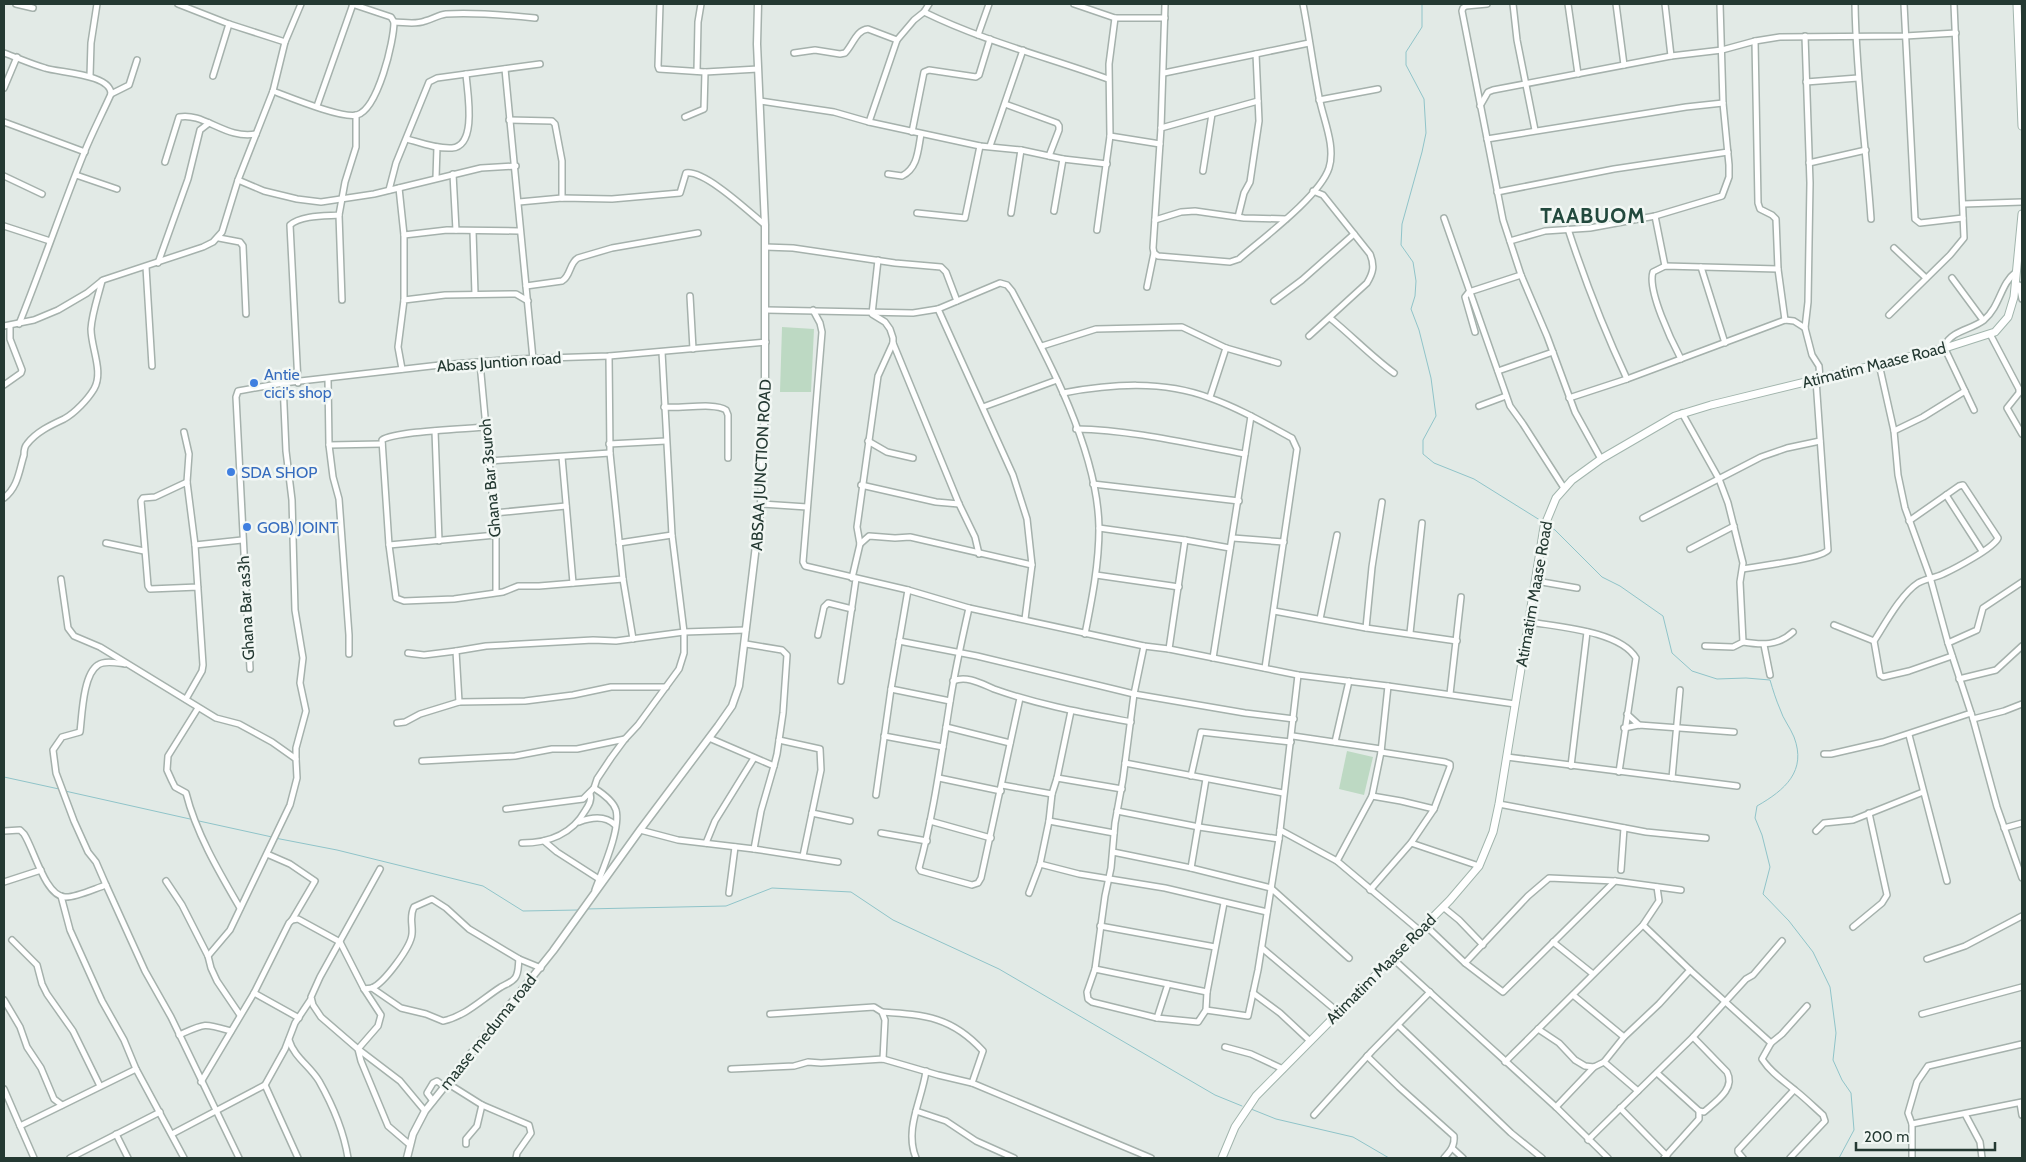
<svg xmlns="http://www.w3.org/2000/svg" width="2026" height="1162" font-family="Cabin,sans-serif">
  <rect width="100%" height="100%" fill="#e2eae6"/>
  <g fill="#bdd9c3">
    <path d="M782 327 814 329 811 392H780Z"/>
    <path d="M1347 751 1373 757 1364 795 1339 789Z"/>
  </g>
  <g fill="none" stroke-linecap="round" stroke-linejoin="round">
    <g stroke="#90c4c9" stroke-width="1">
      <path d="M1422 4V27L1406 52V65L1424 99 1426 133 1422 152 1402 224 1401 245 1413 262 1416 281 1415 296 1411 309 1419 330 1431 378 1436 416 1423 440V454L1434 463 1474 479 1543 522"/>
      <path d="M1549 526 1555 530 1602 577 1620 586 1663 616 1672 653 1692 671 1717 679 1746 678 1770 680C1773 690 1776 700 1780 709 1783 719 1790 727 1794 737 1807 771 1785 790 1757 806L1755 818 1762 835 1770 867 1763 894 1789 921 1813 952 1830 987 1836 1033 1833 1060 1842 1080 1851 1093 1854 1130 1839 1158"/>
      <path d="M4 777 59 789"/>
      <path d="M65 791 190 819"/>
      <path d="M199 821 272 837"/>
      <path d="M275 838 337 850 483 886 523 911 579 910"/>
      <path d="M585 909 726 906 772 888 851 892 893 920 999 969 1215 1095 1242 1106"/>
      <path d="M1251 1109 1276 1119 1353 1137 1389 1158"/>
    </g>
    <g stroke="#a5b1ac" stroke-width="8">
      <g id="minor">
        <path d="M16 4 33 8"/>
        <path d="M178 4 229 24 285 42"/>
        <path d="M660 4 658 66 659 69 705 72 758 69"/>
        <path d="M1074 4 1115 18H1165"/>
        <path d="M1487 4 1466 6 1463 8 1462 11 1503 220 1521 275 1547 336 1575 412 1601 459"/>
        <path d="M1513 4 1517 40 1535 130"/>
        <path d="M1568 4 1578 74"/>
        <path d="M1616 4 1624 65"/>
        <path d="M1665 4 1671 56"/>
        <path d="M1855 4C1856 76 1866 147 1871 219"/>
        <path d="M1904 4 1915 219 1920 223 1963 218"/>
        <path d="M1165 5 1161 128 1153 248 1154 253 1158 256 1230 262 1239 259C1262 239 1320 196 1329 168 1336 146 1323 119 1319 97 1313 66 1309 35 1303 4"/>
        <path d="M924 12C983 41 1047 57 1108 79"/>
        <path d="M394 22C404 22 415 25 425 21 433 19 438 15 446 14 475 12 506 15 535 18"/>
        <path d="M978 35 989 4"/>
        <path d="M1805 36 1810 183 1808 302 1805 328 1812 355 1819 366 1820 378"/>
        <path d="M1755 41 1758 203 1760 209 1772 215 1776 219 1778 269 1785 320"/>
        <path d="M4 53C18 58 31 64 45 68 60 73 111 74 111 94 102 114 92 133 84 153 61 210 42 267 19 324"/>
        <path d="M794 53 815 50 840 54 845 53C853 45 856 30 868 29L897 40"/>
        <path d="M505 69C514 166 524 262 533 359"/>
        <path d="M697 71 698 22 701 4"/>
        <path d="M1164 73 1309 43"/>
        <path d="M90 76 91 43 97 4"/>
        <path d="M213 76 229 24"/>
        <path d="M1806 82 1858 78"/>
        <path d="M4 88 17 57"/>
        <path d="M273 91C289 97 342 119 357 115 378 109 394 41 394 22L391 17 352 4"/>
        <path d="M111 94 129 85 137 60"/>
        <path d="M1319 100 1378 89"/>
        <path d="M760 101 834 112 869 122 980 146 1021 150 1063 159 1107 164"/>
        <path d="M1005 104 1057 123 1059 126V130L1049 156"/>
        <path d="M317 106 353 4"/>
        <path d="M1480 106 1488 92 1493 90 1671 56 1722 50 1755 41 1780 37 1905 36 1956 33"/>
        <path d="M685 117 704 109 705 72"/>
        <path d="M509 120 552 121 555 124 562 161V198"/>
        <path d="M4 122 85 152"/>
        <path d="M869 122 897 40 914 20 924 12 929 4"/>
        <path d="M1161 128 1258 101"/>
        <path d="M912 132 924 72 929 70 976 77 979 75 990 39"/>
        <path d="M1110 136 1160 144"/>
        <path d="M407 139C421 143 437 149 452 148 478 146 467 90 466 74"/>
        <path d="M1487 139 1686 107 1723 103"/>
        <path d="M990 146 1023 50"/>
        <path d="M165 162 179 117C204 112 226 140 256 134"/>
        <path d="M1809 163 1866 150"/>
        <path d="M1203 171 1212 114"/>
        <path d="M453 174 456 230"/>
        <path d="M888 174 902 176C918 168 918 150 921 134"/>
        <path d="M76 175 117 189"/>
        <path d="M4 176 42 194"/>
        <path d="M436 178 437 147"/>
        <path d="M238 180 264 191 297 199 321 202 374 194 481 168 516 166"/>
        <path d="M399 188 404 235 447 230 519 231"/>
        <path d="M389 190 396 163 429 82 437 78 540 64"/>
        <path d="M1497 192 1614 169 1728 152"/>
        <path d="M519 202 562 198 612 199 680 193 686 173C705 170 749 212 765 225"/>
        <path d="M1963 204 2022 202"/>
        <path d="M1054 211 1063 159"/>
        <path d="M917 213 965 218 980 146"/>
        <path d="M1011 213 1021 150"/>
        <path d="M339 215 342 300"/>
        <path d="M1655 216 1665 266"/>
        <path d="M1238 217 1244 193 1250 182 1259 121 1256 54"/>
        <path d="M1444 218 1510 406 1523 424 1564 488"/>
        <path d="M1155 220 1181 212 1195 211 1244 218 1286 219"/>
        <path d="M4 226 50 241"/>
        <path d="M1568 229C1585 281 1604 330 1627 379"/>
        <path d="M1097 230 1110 136 1109 64 1115 18"/>
        <path d="M473 231 475 294"/>
        <path d="M219 238 240 242 243 246 246 314"/>
        <path d="M1510 241 1545 231 1590 228 1655 216 1722 196 1729 177V165L1723 103 1720 4"/>
        <path d="M765 247 793 248 895 263 941 267 946 272 957 301"/>
        <path d="M1894 248 1926 278"/>
        <path d="M158 263 188 179 200 130 209 123"/>
        <path d="M146 267 152 366"/>
        <path d="M1701 267 1725 343"/>
        <path d="M1952 278 1983 320"/>
        <path d="M2019 285 2022 299"/>
        <path d="M526 286 562 281C571 276 569 263 578 258L612 248 698 233"/>
        <path d="M1147 287 1154 253"/>
        <path d="M690 296 693 349"/>
        <path d="M404 300V235"/>
        <path d="M1274 301 1302 280 1354 234"/>
        <path d="M938 309 1013 475 1027 519 1032 565 1025 619"/>
        <path d="M766 310 913 313 938 309 1000 283 1007 285 1012 291C1048 358 1098 451 1099 528 1099 564 1092 599 1085 634"/>
        <path d="M813 310 820 323 822 332 803 562 805 566 908 590 969 608 1144 646 1169 649 1298 675 1388 686 1515 704"/>
        <path d="M1889 315 1950 255 1964 238 1954 4"/>
        <path d="M1330 318C1352 336 1372 357 1394 373"/>
        <path d="M4 326 34 320 58 310 87 293 103 280 203 247 213 242 222 232 238 180 273 91 285 42 301 4"/>
        <path d="M1475 332 1465 297 1469 292 1521 275"/>
        <path d="M1990 334 2019 389V393L2007 408 2022 434"/>
        <path d="M1309 336 1367 283C1373 273 1375 266 1370 254L1323 195 1313 191"/>
        <path d="M893 343 959 504 975 537 979 554"/>
        <path d="M1042 346 1096 329 1182 327 1226 348 1278 363"/>
        <path d="M609 356 610 453 623 579 633 639"/>
        <path d="M1681 359C1672 342 1647 290 1653 272L1665 266 1778 269"/>
        <path d="M480 363 496 535V592"/>
        <path d="M1879 364 1894 431 1898 475 1905 508 1930 577 1948 643 1973 719 1997 807 2022 878"/>
        <path d="M402 369 398 347 404 300 445 295 516 294 528 301"/>
        <path d="M1498 371 1553 352"/>
        <path d="M328 379 329 445 333 477 339 499 349 635V654"/>
        <path d="M283 383 286 451 292 500 295 610 303 658 300 683 306 711 296 748V759"/>
        <path d="M298 383 290 225C301 215 326 216 339 215L345 182 356 147V115"/>
        <path d="M4 385 21 373 22 370 10 339V326"/>
        <path d="M1063 393C1111 384 1163 380 1210 398 1239 408 1266 424 1292 438L1297 449 1265 668"/>
        <path d="M1210 397 1226 348"/>
        <path d="M1569 398 1627 379 1785 320 1794 321 1805 328"/>
        <path d="M1479 406 1506 396"/>
        <path d="M664 407C681 409 714 402 726 410L728 415V458"/>
        <path d="M983 407 1057 380"/>
        <path d="M1974 410 1946 351 1945 345C1953 330 1971 330 1984 320 2001 305 2000 284 2016 272"/>
        <path d="M1682 413 1719 479 1728 503 1743 563 1740 582 1743 642 1733 647 1705 646"/>
        <path d="M486 427C466 429 395 431 382 440L389 545 396 598 404 601 454 599 503 592 518 586H539L623 579"/>
        <path d="M1076 429C1133 430 1190 444 1245 454"/>
        <path d="M435 431 439 541"/>
        <path d="M1894 431 1923 417 1965 391"/>
        <path d="M184 432 189 454 187 482"/>
        <path d="M868 441 887 452 913 458"/>
        <path d="M609 444 666 441"/>
        <path d="M329 445 382 444"/>
        <path d="M562 457 573 583"/>
        <path d="M489 461 610 453"/>
        <path d="M1093 484 1239 501"/>
        <path d="M861 485 936 502 959 504"/>
        <path d="M1946 495 1982 551"/>
        <path d="M4 498C18 487 19 471 24 455 24 451 25 446 27 444 36 432 51 425 64 419 75 413 88 399 94 389 104 372 91 348 91 329 92 313 98 297 102 281"/>
        <path d="M761 504 807 507"/>
        <path d="M494 513 566 506"/>
        <path d="M1643 518 1761 457 1787 448 1820 441"/>
        <path d="M1909 521 1959 486 1963 485 1998 538C1994 548 1954 569 1943 574 1935 578 1927 578 1918 583 1901 594 1885 624 1874 641L1880 675 1883 677 1909 671 1952 656"/>
        <path d="M1099 528 1185 540 1230 548"/>
        <path d="M1233 538 1284 542"/>
        <path d="M106 543 144 551"/>
        <path d="M619 543 672 535"/>
        <path d="M860 544 869 536 895 538 910 537 1032 565"/>
        <path d="M195 545 242 540"/>
        <path d="M389 545 496 535"/>
        <path d="M1690 549 1734 526"/>
        <path d="M1743 569C1758 566 1821 559 1828 550L1816 380"/>
        <path d="M1096 575 1179 587"/>
        <path d="M852 578 860 544 857 527 878 376 893 343V338L890 329 885 322 872 314 878 260"/>
        <path d="M61 579 68 628 74 636 100 647 216 718 239 724 272 742 296 759 297 778 290 805 230 930 208 956 211 968 217 981 240 1015"/>
        <path d="M1536 581 1577 588"/>
        <path d="M969 608C962 639 955 670 950 702 941 758 934 813 919 868L921 871 972 885 978 883 981 878 1020 698"/>
        <path d="M1274 611 1366 628 1457 641"/>
        <path d="M1320 619 1337 535"/>
        <path d="M1530 622C1559 627 1620 631 1636 658L1619 772"/>
        <path d="M1834 625 1874 641"/>
        <path d="M1366 628 1372 567 1382 502"/>
        <path d="M1410 633 1422 523"/>
        <path d="M818 635 824 607 828 603 852 609"/>
        <path d="M899 641 977 656 1134 694 1245 713 1294 719"/>
        <path d="M1743 642C1762 645 1778 646 1793 632"/>
        <path d="M1948 643 1977 630 1983 608 2022 582"/>
        <path d="M1764 645 1770 675"/>
        <path d="M1169 649 1185 540"/>
        <path d="M408 653 424 655 456 651"/>
        <path d="M1213 658 1251 416"/>
        <path d="M250 669 236 397 238 391 283 383 440 365 517 359 609 356 766 342"/>
        <path d="M1959 679 1996 670 2022 646"/>
        <path d="M841 681 856 579"/>
        <path d="M953 681C967 675 982 684 994 689 1039 705 1084 713 1131 722"/>
        <path d="M666 687H611L573 695 525 701 459 702 456 651 486 646 593 640 616 641 684 632 746 630"/>
        <path d="M891 689 950 701"/>
        <path d="M1450 694 1461 597"/>
        <path d="M186 699 202 671 203 665 195 545 187 482 155 497 143 498 141 501 148 586 150 589 198 587"/>
        <path d="M198 708 168 756 167 770 172 781 175 787 186 793C196 833 219 872 240 908"/>
        <path d="M1627 714 1639 725"/>
        <path d="M1973 719 2004 711 2022 704"/>
        <path d="M397 723 405 722 420 714 459 702"/>
        <path d="M946 727 1010 743"/>
        <path d="M1624 728 1639 725 1734 732"/>
        <path d="M1909 735 1947 881"/>
        <path d="M884 736 943 747"/>
        <path d="M1293 736 1381 749"/>
        <path d="M709 738 774 766 777 754 783 713 787 655 782 650 746 644"/>
        <path d="M779 740 820 749 821 770 803 856"/>
        <path d="M1335 742 1349 681"/>
        <path d="M1824 754H1831L1883 742 1971 713"/>
        <path d="M1507 757 1737 786"/>
        <path d="M422 761 515 756 552 749H577L625 739"/>
        <path d="M1125 763 1283 793"/>
        <path d="M1571 766 1587 632"/>
        <path d="M1191 776 1201 732 1291 742"/>
        <path d="M939 778 1001 791"/>
        <path d="M1057 778 1122 789"/>
        <path d="M1672 778 1680 690"/>
        <path d="M1002 785 1052 794"/>
        <path d="M594 788C602 793 613 801 616 810 621 829 602 871 595 890"/>
        <path d="M876 795 891 689 908 590"/>
        <path d="M1372 796 1401 801 1434 809"/>
        <path d="M1499 804 1646 832 1706 838"/>
        <path d="M506 809 583 799 594 788 597 779 611 758 625 739 638 725 679 669 684 653V632L672 535 662 352"/>
        <path d="M1117 811 1199 827 1279 839"/>
        <path d="M812 813 850 821"/>
        <path d="M930 821 991 838"/>
        <path d="M1049 821 1114 833"/>
        <path d="M579 822C592 817 605 815 615 825"/>
        <path d="M2004 828 2022 823"/>
        <path d="M640 830 678 840 754 849 838 862"/>
        <path d="M1280 830 1337 861 1419 930"/>
        <path d="M4 831 20 830 24 834C34 849 45 896 65 897 75 898 96 888 106 885L145 971 171 1017 239 1158"/>
        <path d="M1816 831 1824 823 1853 820 1923 792"/>
        <path d="M881 833 927 841"/>
        <path d="M544 841 557 852 599 879"/>
        <path d="M522 843C548 843 572 834 585 811 589 805 592 800 590 793"/>
        <path d="M706 843 715 821 754 758"/>
        <path d="M1411 843 1479 866"/>
        <path d="M754 849 761 811 774 766"/>
        <path d="M1113 852 1191 868 1271 888 1349 958"/>
        <path d="M267 854 290 864 315 881 292 920"/>
        <path d="M1337 861 1372 796 1381 752 1388 686"/>
        <path d="M1040 864 1079 874 1165 888 1267 912"/>
        <path d="M1191 868 1206 779"/>
        <path d="M380 869 320 977 311 997 313 1005 321 1017 358 1049 361 1061 388 1126 409 1144"/>
        <path d="M1621 870 1624 828"/>
        <path d="M166 881 182 905 208 956"/>
        <path d="M4 882 41 870"/>
        <path d="M106 885 96 862 88 852 74 821 56 773 53 750 62 737 80 732C82 716 83 674 98 665 105 660 117 663 125 664"/>
        <path d="M1370 890 1411 843 1434 809 1450 767V764L1445 762 1381 752"/>
        <path d="M729 893 735 847"/>
        <path d="M1029 893 1040 864 1049 821 1052 794 1057 778 1071 711"/>
        <path d="M61 896 70 930 102 1001 124 1040 136 1069 184 1158"/>
        <path d="M1443 907 1459 920 1483 945"/>
        <path d="M1425 925 1465 963 1503 992 1615 881"/>
        <path d="M1100 926 1215 947"/>
        <path d="M1853 927 1882 903 1887 895 1869 813"/>
        <path d="M12 940 37 965 42 984 47 994 73 1031 100 1086"/>
        <path d="M1553 942 1593 974"/>
        <path d="M1262 948 1338 1012"/>
        <path d="M1392 958 1556 1107 1608 1158"/>
        <path d="M1927 959 1965 946 2022 916"/>
        <path d="M1465 963 1528 896 1549 878 1615 881 1681 890"/>
        <path d="M1095 969 1105 896 1111 868 1115 823 1123 779 1134 694 1144 646"/>
        <path d="M1690 970 1771 1043"/>
        <path d="M1168 984 1157 1018 1198 1022 1206 1010 1207 992 1224 903"/>
        <path d="M372 988 401 1008 426 1014 443 1021C466 1016 482 999 501 987 506 984 511 983 515 978 519 973 518 966 519 959"/>
        <path d="M364 989C365 989 371 988 372 988 384 983 411 947 412 934 413 924 409 917 414 907L432 899 446 908 469 929 519 959 541 968"/>
        <path d="M254 993 299 1018"/>
        <path d="M1253 993 1280 1013 1310 1041"/>
        <path d="M1573 995 1624 1037"/>
        <path d="M4 1000 20 1027 27 1047 41 1068 54 1099 62 1105"/>
        <path d="M1206 1010 1248 1016 1258 970 1279 839 1298 675"/>
        <path d="M882 1012C926 1015 952 1017 983 1051L972 1083"/>
        <path d="M770 1014 874 1007 882 1012 885 1020 883 1059"/>
        <path d="M1922 1014 2022 987"/>
        <path d="M1157 1018 1092 1002 1088 999 1087 992 1095 969 1207 992"/>
        <path d="M1398 1025 1511 1133 1542 1158"/>
        <path d="M1538 1029 1559 1043 1575 1060 1585 1066 1594 1067 1604 1062 1624 1037 1659 1004 1690 970 1643 925"/>
        <path d="M179 1035C206 1023 203 1023 231 1031"/>
        <path d="M1693 1037 1727 1072C1736 1089 1715 1102 1704 1112L1699 1111"/>
        <path d="M289 1040C294 1057 310 1066 319 1081 332 1104 344 1133 348 1158"/>
        <path d="M1225 1047 1251 1054 1283 1069"/>
        <path d="M1367 1056 1399 1087 1454 1136C1455 1146 1450 1151 1444 1158"/>
        <path d="M1505 1062 1643 925 1659 901 1657 887"/>
        <path d="M1604 1062 1638 1091"/>
        <path d="M731 1069 794 1066 808 1062 821 1063 883 1059 938 1075 972 1083 1151 1158"/>
        <path d="M1657 1073 1699 1111V1119L1664 1158"/>
        <path d="M201 1082 254 993 289 923 292 920 298 919 340 942 364 989 381 1015 378 1026 358 1049 400 1081 425 1111"/>
        <path d="M447 1083 482 1105 529 1125 531 1133 517 1153 516 1158"/>
        <path d="M4 1089 20 1126"/>
        <path d="M433 1101 427 1093 433 1083 437 1081 444 1086"/>
        <path d="M2020 1103 2022 1115"/>
        <path d="M1556 1107 1594 1067"/>
        <path d="M1620 1108 1667 1156"/>
        <path d="M916 1111 946 1121 976 1141 1014 1158"/>
        <path d="M1965 1114 1980 1142 1982 1158"/>
        <path d="M1314 1115 1372 1051 1430 992"/>
        <path d="M1912 1124 2022 1102"/>
        <path d="M116 1134 128 1158"/>
        <path d="M172 1134 265 1085"/>
        <path d="M1588 1140 1693 1037 1746 979 1753 975 1782 941"/>
        <path d="M466 1144V1139L477 1126 482 1105"/>
        <path d="M1452 1148 1463 1158"/>
        <path d="M34 1158 20 1126 136 1069"/>
        <path d="M70 1158 160 1112"/>
        <path d="M298 1158 265 1085 285 1049 295 1023 311 999"/>
        <path d="M916 1158C904 1129 922 1100 926 1071"/>
        <path d="M1743 1158 1738 1152V1150L1794 1090"/>
        <path d="M1790 1158 1825 1121 1823 1115C1814 1107 1806 1099 1796 1091 1784 1081 1771 1073 1762 1059L1771 1043 1782 1034 1807 1006"/>
        <path d="M1912 1158V1124L1908 1113 1917 1082 1928 1066 2022 1044"/>
      </g>
    </g>
    <g stroke="#a5b1ac" stroke-width="9">
      <path id="tertiary" d="M407 1158 413 1134 425 1111 553 951 640 830 718 726 732 706 739 686 761 504 765 402V225L757 44 758 4"/>
    </g>
    <g stroke="#a2b5ad" stroke-width="9">
      <g id="secondary">
        <path d="M2017 4 2022 126"/>
        <path d="M1222 1158 1235 1127 1256 1096 1450 900 1479 866 1493 832 1499 804 1544 527 1556 498 1572 480 1601 459 1675 416 1711 405 1945 348 1995 332 2008 317 2014 297 2022 214"/>
      </g>
    </g>
    <use href="#minor" stroke="#fff" stroke-width="5"/>
    <use href="#tertiary" stroke="#fff" stroke-width="6"/>
    <use href="#secondary" stroke="#fff" stroke-width="7"/>
  </g>
  <g fill="#3f7fe0" stroke="#f2f7f4" stroke-width="2">
    <circle cx="254" cy="383" r="5"/>
    <circle cx="231" cy="472" r="5"/>
    <circle cx="247" cy="527" r="5"/>
  </g>
  <g text-anchor="middle" dominant-baseline="central" stroke-width="5" stroke-linejoin="round" paint-order="stroke">
    <g font-size="16" fill="#243932" stroke="#f2f7f4">
      <text transform="translate(499 362) rotate(-4)">Abass Juntion road</text>
      <text transform="translate(1874 365) rotate(-14)">Atimatim Maase Road</text>
      <text transform="translate(761 465) rotate(-87)">ABSAA JUNCTION ROAD</text>
      <text transform="translate(490 478) rotate(-95)">Ghana Bar 3suroh</text>
      <text transform="translate(1534 594) rotate(-80)">Atimatim Maase Road</text>
      <text transform="translate(246 608) rotate(-93)">Ghana Bar as3h</text>
      <text transform="translate(1381 969) rotate(-45)">Atimatim Maase Road</text>
      <text transform="translate(488 1032) rotate(-51)">maase meduma road</text>
    </g>
    <g font-size="16" fill="#366cbe" stroke="#f2f7f4" text-anchor="start">
      <text x="264" y="374">Antie<tspan x="264" dy="18">cici's shop</tspan></text>
      <text x="241" y="472">SDA SHOP</text>
      <text x="257" y="527">GOB) JOINT</text>
    </g>
    <g font-size="21" font-weight="bold" letter-spacing="1" fill="#22493d" stroke="#f2f7f4">
      <text x="1593" y="215">TAABUOM</text>
    </g>
  </g>
  <rect width="2026" height="1162" fill="none" stroke="#243932" stroke-width="10"/>
  <path d="M1856 1142v8h139v-8" fill="none" stroke="#243932" stroke-width="2.5"/>
  <text x="1864" y="1142" font-size="15" fill="#243932" stroke="#f2f7f4" stroke-width="4" paint-order="stroke">200 m</text>
</svg>
